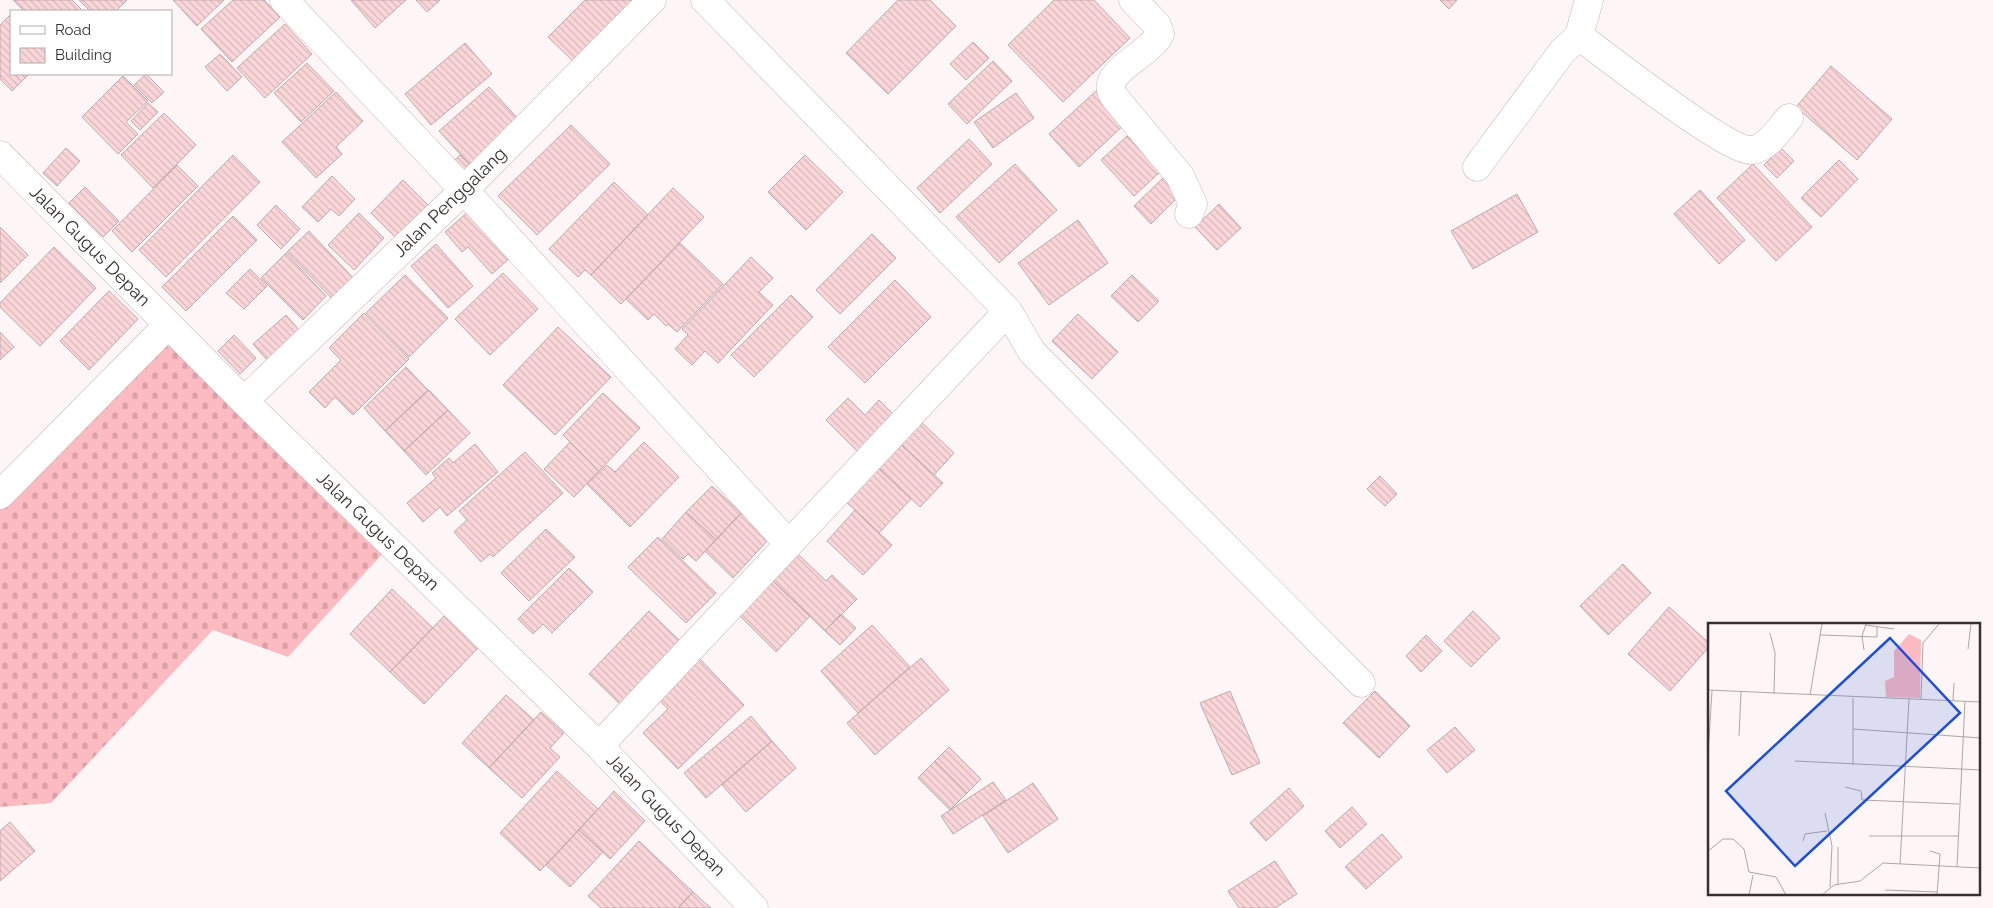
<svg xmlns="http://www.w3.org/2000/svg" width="1993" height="908" viewBox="0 0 1993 908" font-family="Raleway,sans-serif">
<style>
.cemetery{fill:url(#cemetery-stones)}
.building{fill:url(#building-back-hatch);stroke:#bfaaac}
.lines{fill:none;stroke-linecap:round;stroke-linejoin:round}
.minor-casing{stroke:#c8b4b6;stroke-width:29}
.minor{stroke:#fff;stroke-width:28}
.labels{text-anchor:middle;stroke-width:5;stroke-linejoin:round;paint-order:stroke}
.street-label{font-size:18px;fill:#383030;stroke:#fff}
.inset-road{fill:none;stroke:#afa7a7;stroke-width:1}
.view{fill:#1d4ed8;fill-opacity:0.15;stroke:#1d4ed8;stroke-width:2.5}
.inset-edge{fill:none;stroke:#383030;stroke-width:2.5}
</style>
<defs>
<pattern id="cemetery-stones" width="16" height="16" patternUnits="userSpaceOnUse" patternTransform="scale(1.25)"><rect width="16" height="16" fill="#fcbac1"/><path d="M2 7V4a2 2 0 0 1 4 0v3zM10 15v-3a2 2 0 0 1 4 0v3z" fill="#d9a0a6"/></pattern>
<pattern id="building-back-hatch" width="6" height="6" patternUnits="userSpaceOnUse" patternTransform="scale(1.25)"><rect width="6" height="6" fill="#fad6d9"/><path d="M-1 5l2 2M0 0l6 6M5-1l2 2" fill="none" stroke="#d7b8bb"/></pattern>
</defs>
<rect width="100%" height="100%" fill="#fef6f6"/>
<path class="cemetery" d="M163 334 385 551 288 657 213 630 51 803 0 807V505Z"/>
<path class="building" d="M13 0H72L81 9 79 11H24Z
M79 0H127L116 11H90Z
M173 0H224L197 26Z
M233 0H264L280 17 232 62 201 29Z
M351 0H406L375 28Z
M416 0H440L427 12Z
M585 0H643L578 66 548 37Z
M898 0H930L956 26 888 94 846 53Z
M1054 0H1094L1130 38 1063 102 1008 45Z
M1440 0H1457L1449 9Z
M11 14V74H29L12 91 0 79V25Z
M285 24 312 54 265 98 237 68Z
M973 42 989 58 966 80 950 64Z
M465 43 492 74 431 125 405 94Z
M220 54 242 77 227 91 205 67Z
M993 61 1012 81 967 124 948 104Z
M307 63 334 91 301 122 274 93Z
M1831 66 1892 119 1857 160 1796 107Z
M146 74 164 92 152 103 134 85Z
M123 76 148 101 126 122 138 134 118 154 82 117Z
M489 87 521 122 472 167 439 131Z
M1097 90 1127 122 1079 167 1049 134Z
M336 92 363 121 336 147 342 154 316 178 282 142Z
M1016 93 1034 118 993 148 974 122Z
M148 103 158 112 140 130 131 121Z
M164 113 196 145 153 188 121 155Z
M571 125 610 164 537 235 498 196Z
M1127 136 1160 172 1134 196 1101 160Z
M969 139 992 164 940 213 917 188Z
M66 148 80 161 57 186 43 173Z
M1781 148 1794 161 1777 178 1764 165Z
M233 155 260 182 166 277 139 250Z
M460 155 472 167 459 178 449 165Z
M805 155 843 192 806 230 768 192Z
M1839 160 1858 179 1821 217 1801 198Z
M1015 164 1057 210 999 263 956 217Z
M1753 164 1812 227 1776 261 1717 198Z
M177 165 198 186 132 252 112 231Z
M332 176 355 199 339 216 331 209 318 222 302 207Z
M1163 178 1180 195 1151 224 1134 206Z
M403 180 431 208 399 241 371 213Z
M614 182 648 215 591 275 585 270 578 277 549 249Z
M85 187 119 221 103 237 69 203Z
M673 188 704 217 621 304 591 275Z
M1700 190 1745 240 1719 264 1674 214Z
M1517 194 1538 232 1473 269 1451 231Z
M1219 204 1241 228 1217 250 1195 227Z
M276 205 300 229 281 249 257 225Z
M470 210 511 257 492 274 468 247 462 252 445 232Z
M359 213 384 238 354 270 328 245Z
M233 216 257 240 186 311 162 287Z
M1078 220 1108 263 1049 305 1018 263Z
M0 227 28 255 0 283Z
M309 231 357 282 336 303 287 252Z
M872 234 896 258 840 314 816 290Z
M680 243 723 284 677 332 668 324 666 326 654 314 648 320 626 299Z
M436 244 473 286 448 308 411 266Z
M54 247 96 288 40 346 0 307V303Z
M286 253 326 296 303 320 261 278Z
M751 257 773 278 759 292 773 305 718 363 705 351 692 365 675 349 688 335 682 329Z
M250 269 267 286 244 309 226 293Z
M503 273 538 309 490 355 455 319Z
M405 275 448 318 409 357 366 313Z
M1132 275 1159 301 1138 322 1111 296Z
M895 280 931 317 865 383 828 347Z
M109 291 138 319 89 370 60 341Z
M791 295 813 317 754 377 731 355Z
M364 313 409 359 353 415 335 397 325 408 309 392 341 360 329 348Z
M1078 314 1118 352 1092 379 1052 341Z
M286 315 300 331 267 360 253 344Z
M558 327 611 377 555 435 503 385Z
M0 332 14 347 0 360Z
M234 335 256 358 240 374 218 351Z
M406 367 428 390 385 431 364 408Z
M429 390 448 410 404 451 385 431Z
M603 393 640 428 599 471 563 435Z
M848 398 865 415 879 400 895 416 859 453 826 420Z
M448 410 470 433 426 475 404 451Z
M916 417 954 453 934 475 895 439Z
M895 439 943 483 920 507 873 463Z
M570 442 599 471 574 497 544 469Z
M644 442 679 477 630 527 587 484 607 465 615 472Z
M475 444 498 472 447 516 440 507 423 522 407 503 436 478 432 473 449 458 453 463Z
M525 452 563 493 493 557 490 554 481 562 454 532 467 520 459 511Z
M873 463 911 499 879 533 841 497Z
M1380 476 1397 494 1385 506 1367 489Z
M712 486 741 513 716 540 686 512Z
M855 510 892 545 863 575 827 541Z
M686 512 716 540 696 561 688 554 683 559 662 539Z
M741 513 769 539 733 578 705 551Z
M546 529 575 557 529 601 501 573Z
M658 537 716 593 686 623 628 567Z
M798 554 826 581 832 575 857 599 825 631 773 581Z
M1623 564 1651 593 1608 635 1580 606Z
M569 568 593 592 552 633 543 624 533 634 518 619Z
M765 579 770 584 773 581 810 616 776 652 740 616 757 598 751 593Z
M392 589 433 628 390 672 350 634Z
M1669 607 1709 643V647L1670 691 1628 654Z
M649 611 683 644 623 707 589 674Z
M1473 611 1500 638 1471 667 1444 641Z
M446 614 480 646 424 704 390 672Z
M841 614 856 628 840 645 825 631Z
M872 625 910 667 858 713 821 671Z
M1426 635 1442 651 1421 672 1406 656Z
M699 658 744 705 678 769 643 733 668 709 657 698Z
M921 658 949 690 875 755 847 723Z
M1230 691 1260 763 1232 775 1200 703Z
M1375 691 1410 726 1379 758 1343 723Z
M506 695 534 720 489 768 462 743Z
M541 712 564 733 550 748 560 757 522 798 489 768Z
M751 716 772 741 706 798 684 773Z
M1455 727 1475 750 1447 773 1427 750Z
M772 741 796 768 746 812 722 785Z
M949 747 981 779 967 793 935 761Z
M935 761 967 793 950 810 918 778Z
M557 771 598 809 540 871 500 833Z
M993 782 1006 800 953 834 941 816Z
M1033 783 1058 819 1008 853 983 816Z
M1289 788 1304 806 1266 841 1250 823Z
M614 791 645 821 610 859 579 830Z
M1352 807 1367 824 1340 848 1325 831Z
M10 822 35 851 0 881V831Z
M579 830 603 852 570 887 546 865Z
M1382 834 1402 857 1366 889 1345 867Z
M639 841 693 892 678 908H601L588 896Z
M1275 861 1297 894 1275 908H1239L1228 891Z
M693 892 711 908H678Z"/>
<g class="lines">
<g class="minor-casing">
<path id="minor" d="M284 0 464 190 789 544
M705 0 1008 311 1032 352 1361 683
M1133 0 1157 25 1160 34C1152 51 1115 67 1111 84 1109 90 1113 95 1116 99L1180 176 1193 204 1189 214
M1579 36C1605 55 1728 152 1752 150 1767 149 1780 128 1789 118
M0 155 244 401 599 746 754 908
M1477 167 1562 52 1579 36 1589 0
M244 401 464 190 652 0
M0 495 168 325
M599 746 1008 311"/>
</g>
<use href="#minor" class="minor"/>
</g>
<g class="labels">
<g class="street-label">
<text transform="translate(450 202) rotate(-44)" y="6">Jalan Penggalang</text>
<text transform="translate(90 246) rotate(45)" y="6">Jalan Gugus Depan</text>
<text transform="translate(378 531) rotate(44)" y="6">Jalan Gugus Depan</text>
<text transform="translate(666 815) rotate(46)" y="6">Jalan Gugus Depan</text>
</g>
</g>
<g transform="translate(1708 623)">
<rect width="272" height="272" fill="#fef6f6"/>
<path d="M201 11 213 17 212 75 178 74 177 58 186 54V28Z" fill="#fcbac1"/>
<path class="inset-road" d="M157 2 186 6M62 10 67 30 66 71M112 12 169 14V4M260 26 263 1M156 27 154 13 158 1M0 67 273 79M102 72 114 1M213 76 215 20 231 1M245 77 246 60M145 106 273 115M31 113 33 69M0 131 4 68M87 138 273 147M145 142V75M137 164 153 168 154 177 251 181M117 190 124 223 122 264M161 213H250M95 218 97 211 119 208M130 224V261M0 228 15 216H25L36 226 41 249 68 254 78 272M222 228 232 231 229 272M192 241 201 76M249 244 257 78M177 267 229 269M41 272 45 252M114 272 126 262 152 258 175 240 273 245"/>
<path class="view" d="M182 15 252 90 87 243 18 168Z"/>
<rect width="272" height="272" class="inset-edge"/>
</g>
<rect x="10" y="10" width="162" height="65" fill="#ffffff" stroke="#afacac"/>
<rect x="20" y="26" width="25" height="8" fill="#ffffff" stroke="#afacac"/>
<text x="55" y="35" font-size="15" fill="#383030">Road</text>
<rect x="20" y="48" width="25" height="15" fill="url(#building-back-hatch)" stroke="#afacac"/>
<text x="55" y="60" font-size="15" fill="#383030">Building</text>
</svg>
